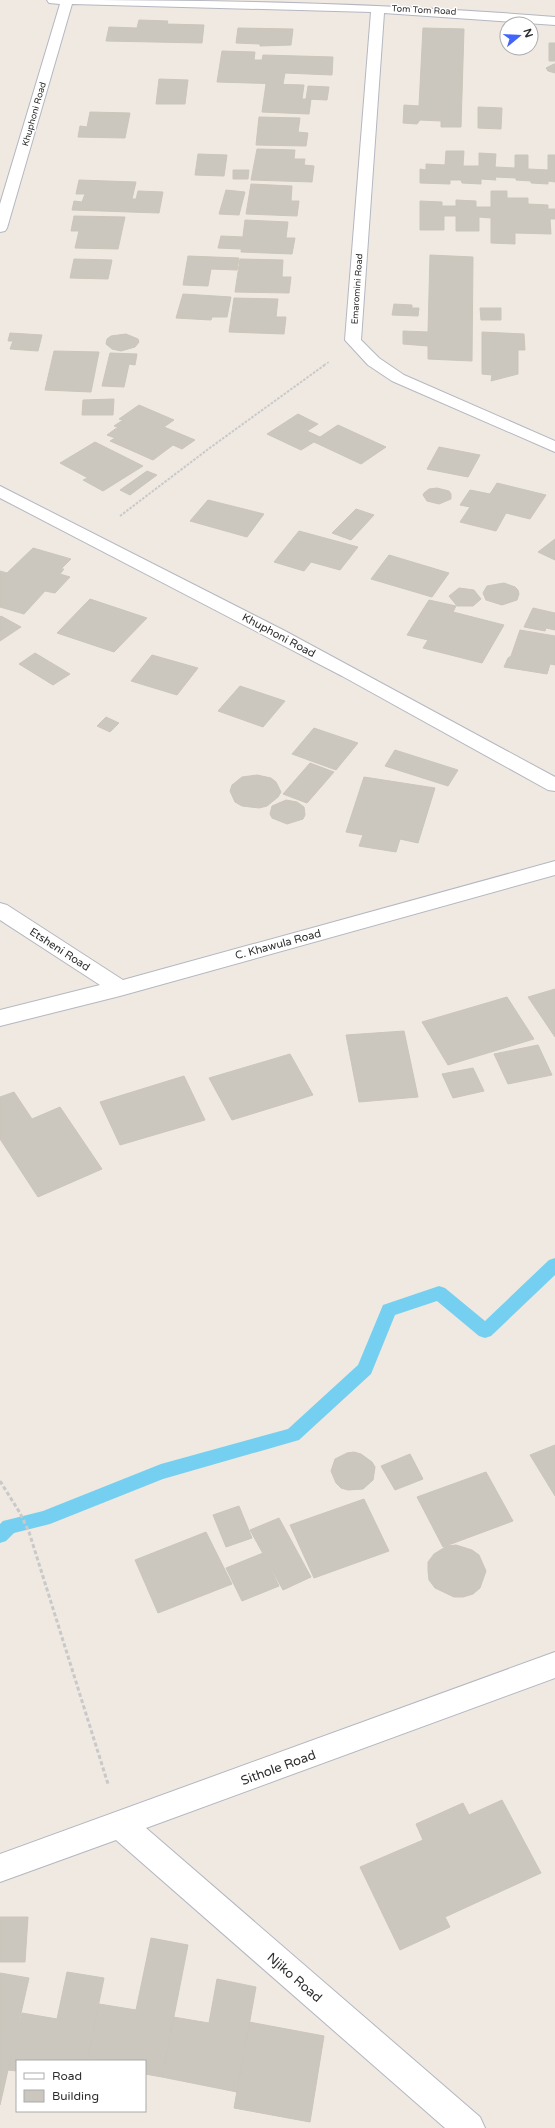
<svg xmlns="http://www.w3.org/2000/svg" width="555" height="2128" viewBox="0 0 555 2128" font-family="'Varela Round',sans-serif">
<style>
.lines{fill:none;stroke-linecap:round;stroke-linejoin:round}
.stream{fill:#75cff0;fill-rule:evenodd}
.building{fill:#cbc7bf;stroke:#cbc5ba}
.minor-casing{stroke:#b4b7c1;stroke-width:2}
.path-far2{stroke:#c9c9c9;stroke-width:1.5;stroke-dasharray:2 1.5;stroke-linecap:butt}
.path-far1{stroke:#c9c9c9;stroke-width:2;stroke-dasharray:2.5 1.5;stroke-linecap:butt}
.path{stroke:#c9c9c9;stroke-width:3;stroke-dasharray:4 2.5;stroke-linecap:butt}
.minor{fill:#fff;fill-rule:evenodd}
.labels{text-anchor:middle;stroke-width:3;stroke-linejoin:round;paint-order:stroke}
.far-street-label{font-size:9px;fill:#2e2e2e;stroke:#fff}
.street-label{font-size:11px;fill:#2e2e2e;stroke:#fff}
.near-street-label{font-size:13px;fill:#2e2e2e;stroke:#fff}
</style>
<rect width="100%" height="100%" fill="#efe9e1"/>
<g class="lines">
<path class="stream" d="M555 1258V1275L491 1336 485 1338 479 1336 437 1301 395 1315 371 1374 299 1440 163 1479 50 1524 14 1533 6 1541 0 1543V1524L3 1521 43 1511 161 1464 288 1429 358 1365 383 1305 439 1286 445 1288 485 1321 549 1260Z"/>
</g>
<path class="building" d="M139 20 168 21 167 24 204 25 202 43 106 41 109 27 137 28Z
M238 28 293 29 291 45 260 46V44L236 43Z
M423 28 464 29 461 127H441V121L420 120 417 124 403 123 404 105 419 106Z
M549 43H555V61H549Z
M222 51 255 52 254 60H262L263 55 333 57 332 75 285 73 283 84 217 82Z
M554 64H555V73L548 71 546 68Z
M159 79 188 80 185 104H156Z
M266 84 304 85 302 99H311L309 114 262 112Z
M308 86 329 87 327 100 306 99Z
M478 107 502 108 501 129 478 128Z
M90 112 130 113 125 138 78 137 80 126 87 127Z
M259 117 300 118 298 132 308 133 306 146 256 145Z
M257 149 295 150 294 159H305L304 165 314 166 312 182 251 180Z
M446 151H464L463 166H479V153L496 154 495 167 515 168V155H528V169L548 170V155H555V182L548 181V184L531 183V181L516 180V178L495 177 496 180 481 179V184L462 183 461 180H450V184L420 183V169L426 170V164L445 165Z
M198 154 227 155 224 176 195 175Z
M233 170H249L248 179H233Z
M79 180 136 182 132 199H136L138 191 163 192 159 213 72 210 74 201 82 202 85 194H76Z
M251 184 292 186 291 201H299L297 216 246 214Z
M226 190 245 192 239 215 219 214Z
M491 191H507V198H528V204L548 205V209H555V219H550L551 234 515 233V244L491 243V218L479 217V231H456V216H444V230H420V201L442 202V206H456V200L476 201V207H491Z
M74 216 125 217 118 249 75 248 79 231H71Z
M245 220 288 222 286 238H295L292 254 241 252Z
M221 236 243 237 241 249 218 248Z
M430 255 473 257 472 361 428 359V346L403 344V331L428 332Z
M188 256 239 258 237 270 211 269 208 286 183 285Z
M74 259 112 260 108 279 70 278Z
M240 259 283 260 282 277H291L289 293 235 292Z
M183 294 231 297 227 317H212L211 320 176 318Z
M234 298 278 299 276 317H286L284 334 229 332Z
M394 304 412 305V308H419L418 316 392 315Z
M480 308H501V320H481Z
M482 332 524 334 525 350H518V374L491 381 492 375 482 374Z
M10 333 42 335 38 351 10 349 13 341H8Z
M126 334 138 339 139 342 135 347 121 351 112 349 106 344 107 339 111 336Z
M54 351 99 352 91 392 45 390Z
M110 353 137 354 135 365 129 364 124 387 102 386Z
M114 399 113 415H82L83 400Z
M139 405 174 420 164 427 195 440 182 449 173 445 153 460 110 441 115 438 107 435 118 427 114 426 123 420 119 419Z
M298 414 318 424 307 431 320 437 338 425 386 447 361 464 314 442 301 450 267 434Z
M95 442 143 466 103 491 83 480 88 478 60 463Z
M439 447 480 455 468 477 427 469Z
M147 471 157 475 130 495 120 490Z
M497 483 546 495 530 519 506 513 496 531 460 522 470 507 460 505 470 490 490 494Z
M437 488 449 491 451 494V499L439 504 427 501 423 495 424 493 429 489Z
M208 500 264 514 247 537 190 521Z
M356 509 374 515 351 540 332 533Z
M299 531 358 547 340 570 311 562 304 571 274 562Z
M555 539V560L538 552Z
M33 548 71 559 61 569H64L60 574 70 577 55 593 45 591 24 614 0 607V571L7 573Z
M389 555 449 573 432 597 371 579Z
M504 583 515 587 518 590 519 594 517 600 502 605 486 600 483 593 487 586Z
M459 588 474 590 481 599 473 606H457L449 596Z
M90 599 147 618 114 652 57 633Z
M429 600 456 606 453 612 504 625 482 663 423 648 428 640 407 635Z
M533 608 555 613V630L546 628 545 631 524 627Z
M1 616 21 627 0 641V617Z
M520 630 555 636V665L550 664 547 674 504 667 508 658 511 656Z
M35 653 70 674 53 685 19 664Z
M152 655 198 668 177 695 131 681Z
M240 686 285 701 263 727 218 711Z
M106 717 119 723 110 732 97 726Z
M314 728 358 743 336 770 292 754Z
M395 750 458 770 448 786 385 766Z
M310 763 334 772 307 803 283 794Z
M257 775 271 778 276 782 281 792 278 797 267 806 259 808 242 806 235 802 230 791 232 785 242 777Z
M364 777 435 788 418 843 400 839 396 852 359 846 363 835 346 832Z
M286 800 297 802 304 807 305 815 303 819 287 824 272 818 270 814 272 806Z
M555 989V1037L528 997Z
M507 997 534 1039 448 1065 422 1022Z
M404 1031 418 1097 359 1102 346 1035Z
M538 1045 552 1075 508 1084 494 1054Z
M290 1054 313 1095 232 1120 209 1078Z
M473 1068 484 1091 453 1098 442 1074Z
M184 1076 205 1120 120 1145 100 1102Z
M14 1092 32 1119 60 1107 102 1169 38 1197 0 1139V1097Z
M555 1445V1496L530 1455Z
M354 1452 361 1454 372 1462 375 1467 374 1474 373 1480 363 1489 348 1490 341 1488 336 1483 331 1471 335 1459 347 1453Z
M410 1454 423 1479 395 1490 381 1466Z
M486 1472 513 1521 443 1547 417 1497Z
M364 1499 389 1551 314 1578 290 1525Z
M239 1506 252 1538 226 1547 213 1515Z
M279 1518 311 1577 283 1590 250 1530Z
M206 1532 232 1584 158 1613 135 1560Z
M456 1545 472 1550 479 1555 486 1571 480 1588 473 1594 463 1597H454L435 1588 429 1580 428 1571V1562L434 1554 447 1546Z
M263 1553 279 1586 242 1601 226 1568Z
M502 1800 541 1873 445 1917 450 1927 400 1950 360 1867 423 1840 416 1824 463 1803 469 1815Z
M0 1917H28L25 1962H0Z
M151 1938 188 1945 162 2077 145 2074V2061H87L99 2004 136 2010Z
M67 1972 104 1978 87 2061H17V2071L8 2070 22 2013 57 2019Z
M0 1973 29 1978 0 2105Z
M217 1979 256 1987 237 2092 162 2077 173 2017 209 2023Z
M249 2022 324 2036 310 2122 234 2108Z"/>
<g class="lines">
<g class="minor-casing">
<path id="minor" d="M47 0C217 0 386 3 555 17V25L384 13 361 340 379 358 404 375 555 441V452L392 381 368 365 345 340 371 12 72 4 7 228 5 231 0 232V204L60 4 49 3Z
M0 486 285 631 555 777V791L548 790 342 676 0 498Z
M555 861V875L120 996 0 1026V1010L100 985 0 920V903L7 905 123 980Z
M555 1652V1678L146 1828 480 2117 485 2128H445L116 1840 0 1882V1854Z"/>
</g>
<path class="path-far2" d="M324 365 329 362"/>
<path class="path-far1" d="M120 516 211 447 326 364"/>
<path class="path" d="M0 1481 20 1513 29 1532 108 1784"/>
<use href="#minor" class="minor"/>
</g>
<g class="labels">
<g class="far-street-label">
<text transform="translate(424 10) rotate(3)" y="3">Tom Tom Road</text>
<text transform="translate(34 114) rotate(-74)" y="3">Khuphoni Road</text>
<text transform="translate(357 289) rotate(-86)" y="3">Emaromini Road</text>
</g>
<g class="street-label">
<text transform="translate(279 635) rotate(28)" y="4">Khuphoni Road</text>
<text transform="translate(278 944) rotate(-15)" y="4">C. Khawula Road</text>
<text transform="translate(60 949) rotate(33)" y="4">Etsheni Road</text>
</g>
<g class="near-street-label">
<text transform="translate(278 1767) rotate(-20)" y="5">Sithole Road</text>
<text transform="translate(295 1977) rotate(41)" y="5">Njiko Road</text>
</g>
</g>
<rect x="16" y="2060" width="130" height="52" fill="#ffffff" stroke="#ababab"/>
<rect x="24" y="2073" width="20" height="6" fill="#ffffff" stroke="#ababab"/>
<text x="52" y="2080" font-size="12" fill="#2e2e2e">Road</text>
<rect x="24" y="2090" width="20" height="12" fill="#cbc7bf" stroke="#ababab"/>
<text x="52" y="2100" font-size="12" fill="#2e2e2e">Building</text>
<g transform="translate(519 36) rotate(72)"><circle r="19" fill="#ffffff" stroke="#ababab"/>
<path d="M0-3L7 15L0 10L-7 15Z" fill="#4264fb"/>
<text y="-6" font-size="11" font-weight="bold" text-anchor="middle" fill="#2e2e2e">N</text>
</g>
</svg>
